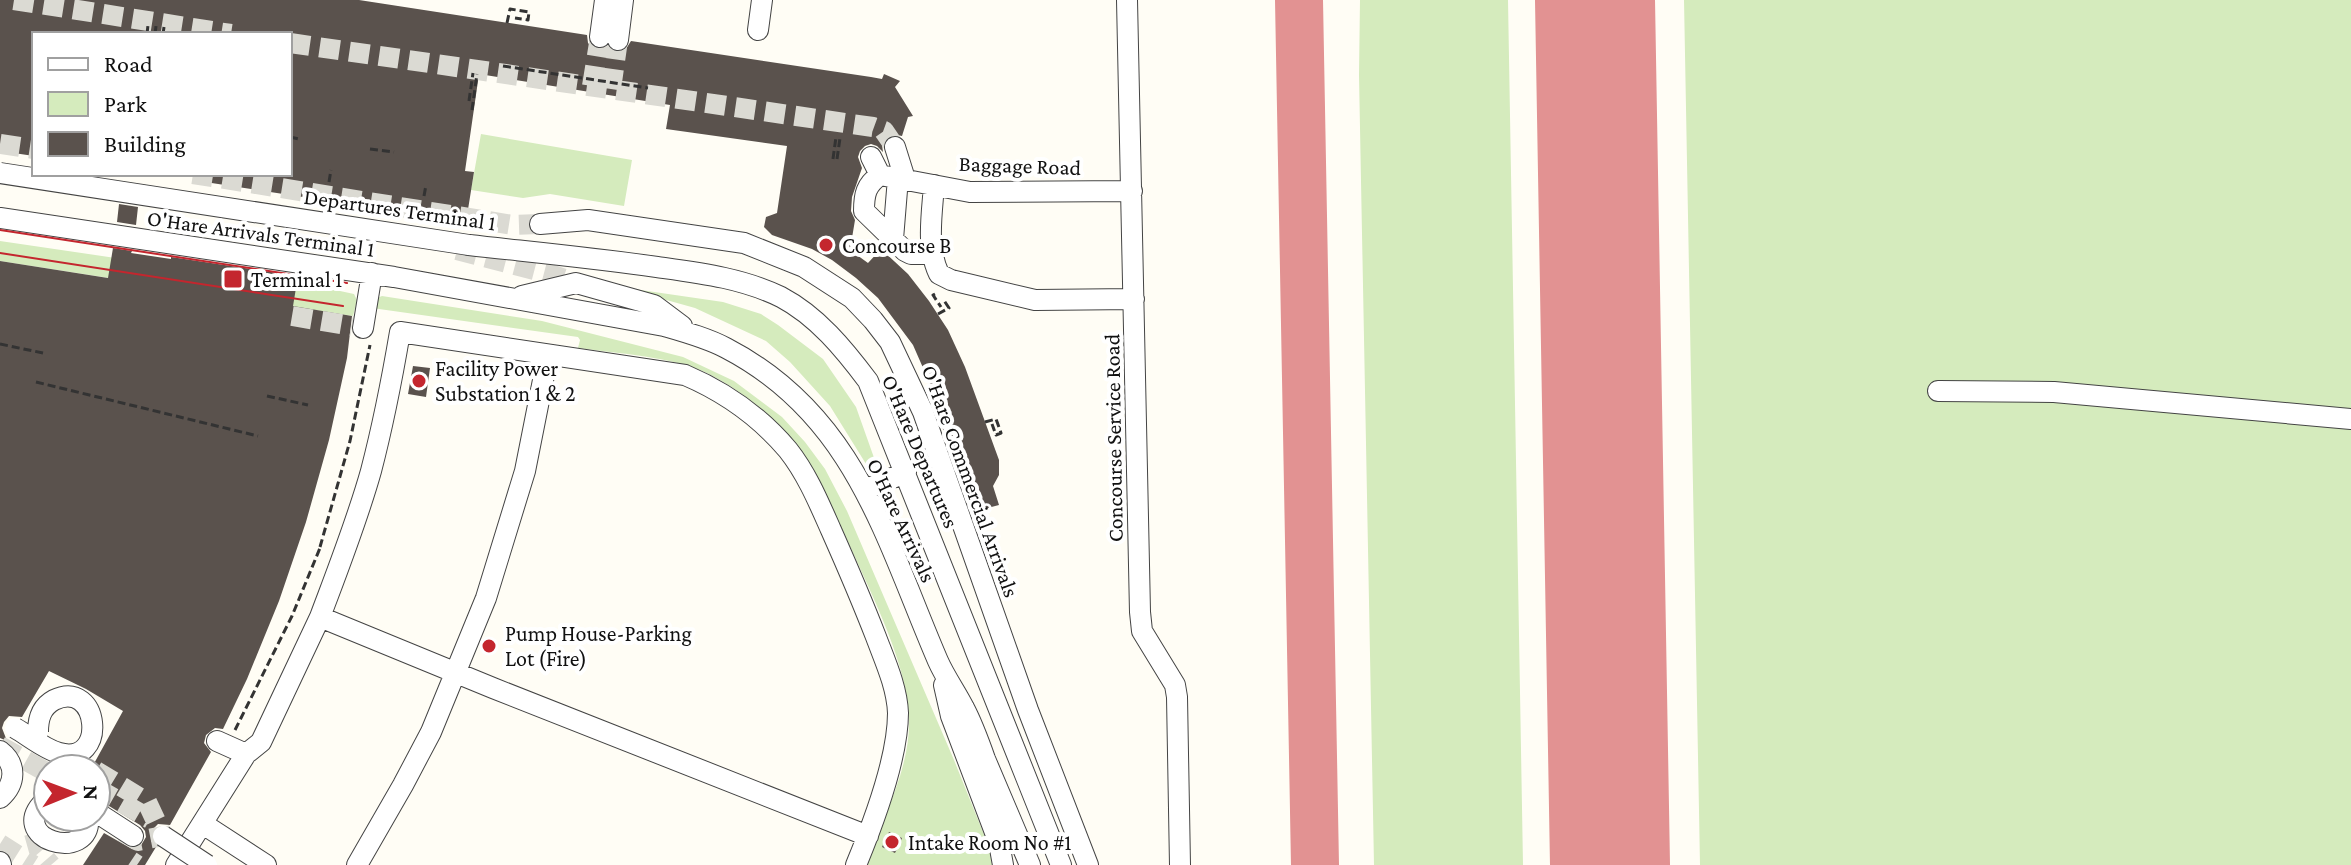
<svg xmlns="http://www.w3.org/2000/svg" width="2351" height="865" viewBox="0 0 2351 865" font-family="'Crimson Pro',serif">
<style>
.green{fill:#d5ebbd}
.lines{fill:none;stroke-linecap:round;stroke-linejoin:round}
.taxiway{stroke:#e29292;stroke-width:48}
.runway{stroke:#e29292;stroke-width:120}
.building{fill:#5a524d}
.minor-tunnel{stroke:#dbdad3;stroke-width:20;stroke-dasharray:20 10;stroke-linecap:butt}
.minor-casing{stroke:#444;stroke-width:22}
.path{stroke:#333;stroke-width:3;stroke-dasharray:8 4;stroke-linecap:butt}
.minor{stroke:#fff;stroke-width:20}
.tram{stroke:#c4262e;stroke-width:2}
.minor-bridge-casing{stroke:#444;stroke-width:22;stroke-linecap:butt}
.minor-bridge{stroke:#fff;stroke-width:20}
.poi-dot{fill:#c4262e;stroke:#fff;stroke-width:3}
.labels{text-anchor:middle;stroke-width:8;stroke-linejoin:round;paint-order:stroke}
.street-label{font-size:22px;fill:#111;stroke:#fff}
.poi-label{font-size:22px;fill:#111;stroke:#fff;text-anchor:start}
</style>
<rect width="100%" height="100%" fill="#fffdf5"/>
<path class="green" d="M1360 0H1508L1523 865H1374L1359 75Z
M1684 0H2351V865H1700Z
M481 134 632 160 624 206 550 194 523 198 471 190Z
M0 241 340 291 354 294 357 300 353 316 0 261Z
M620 287 723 302 761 314 778 325 823 359 856 407 878 469 871 472 830 406 790 362 766 341 695 308Z
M382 296 542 321 683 357 734 381 782 417 805 442 825 469 847 511 954 760 989 847 992 865H863C882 822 910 769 909 721 909 673 879 610 859 566 838 520 818 473 786 433 766 410 736 388 709 374 672 356 619 354 578 348L580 340 578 337 372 308 377 298Z"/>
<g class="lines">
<path class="taxiway" d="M1299 0 1315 865"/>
<path class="runway" d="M1595 0 1610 865"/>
</g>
<path class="building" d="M0 0H359L587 35 588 43 593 48 599 50 608 47 616 53 624 52 631 41 871 77 882 79 884 74 900 81 895 87 913 116 908 117 902 136 892 134 885 139 882 145 883 152 877 146 871 144 865 146 860 151 858 157 862 168 852 197 851 211 855 220 850 250 868 263 881 249 908 274 929 301 948 330 965 367 999 460V475L993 486 999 505 980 510 978 490 966 484 960 477 934 404 938 402 913 345 878 298 856 278 832 260 812 249 772 235 764 227 766 217 777 213 787 146 666 129 670 105 479 74 465 171 474 172 466 222 205 182V174H290V34H34V156L0 151Z
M119 204 138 207 136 225 117 222Z
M113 248 132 251 131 253 171 259V257L298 276 293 306 352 316 347 358 329 440 306 522 279 601 247 679 223 729 215 728 206 735 204 743 211 752 189 791 170 825 158 824 152 830 151 841 156 847 145 865H83L104 833 132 849 140 847 146 837 145 831 140 825 96 798V769H91L123 711 86 689 49 671 22 717 9 716 4 722 2 728 7 741 0 738V261L108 278Z
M413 366 430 368 426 397 408 394Z
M889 832 902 838 895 853 882 847Z"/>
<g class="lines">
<path class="minor-tunnel" d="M14 0 231 34
M290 43 873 127 884 131 895 147
M592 86 600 37
M611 89 618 40
M0 144 34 149
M193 174 513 225 540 224
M457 250 553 275 576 283
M292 316 352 326
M0 746 48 773
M96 771 147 802 163 836 138 841 120 830
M96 788 150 819
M34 833 39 851 51 865
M0 844 33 865
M131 861 137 865"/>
<g class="minor-casing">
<path id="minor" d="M1127 0 1140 612 1142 631 1175 685 1177 697 1180 865
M758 30 762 0
M600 37 605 0
M618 40 623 0
M895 147 905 179
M871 157 880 175 970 192 1132 191
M880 175C866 185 864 194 864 211L905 251 911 254H932
M934 185C932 214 926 247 939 274L951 280 1035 300 1134 299
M0 218 394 277 664 326C685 332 707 338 726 348 855 415 885 538 938 661 945 677 956 692 964 708 973 725 979 742 985 759 1000 794 1015 830 1030 865
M540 224 588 220 744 243 804 267 852 298 873 320 890 342 923 412 1028 710 1088 865
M893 239 898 178
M469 245C531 252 594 258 657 267 700 273 742 278 781 297 817 316 844 349 868 381L1061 865
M522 296 576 283 654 305 682 326
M363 328 372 273
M1938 391 2054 392 2351 419
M865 490 906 472
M944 685 951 716 999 843 1003 865
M217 741 246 754
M0 751C17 764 16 784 0 798
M48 798C0 839 94 865 88 817
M96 812 133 836
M203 824 266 865
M0 862 1 865
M176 865 246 754 261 742 320 617
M357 865 403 785 431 732 486 598 525 471 548 355
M856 865C873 824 898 757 898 713 897 687 885 661 876 637 862 601 847 566 831 530 819 503 807 474 788 450 760 417 725 392 685 375L400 332C392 379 383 425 371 471 357 521 338 569 320 617L493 688 868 836"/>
</g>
<path class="path" d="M507 23 510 9 529 12 528 20 515 18
M147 34 148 25
M155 34 156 26
M163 34 164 27
M503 66 648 88
M469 101 473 73
M472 110 477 74
M290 137 299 139
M370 149 394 152
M833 159 836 137
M837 159 840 138
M329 182 331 170
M424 196 426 185
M935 294 933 295 941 307
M938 314 949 308 943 299
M0 344 43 353
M36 382 258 436
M267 396 308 405
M985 422 996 419 1001 433 996 435 992 424
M320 547 350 441 370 345
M235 730 292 616 320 548"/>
<use href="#minor" class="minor"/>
<path class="tram" d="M0 230 347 283
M0 253 343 306"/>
<g class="minor-bridge-casing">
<path id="minor-bridge" d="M0 173 469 245
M15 728C29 736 44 749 59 753 108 767 100 678 54 700 41 707 38 719 38 732
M163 836 207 865"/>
</g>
<use href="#minor-bridge" class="minor-bridge"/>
</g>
<g class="poi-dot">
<circle cx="826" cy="245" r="8"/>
<rect x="223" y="269" width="20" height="20" rx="4"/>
<circle cx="419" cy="381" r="8"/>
<circle cx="489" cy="646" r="8"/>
<circle cx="892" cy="842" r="8"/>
</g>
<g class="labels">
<g class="street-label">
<text transform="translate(1020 165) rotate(2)" y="8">Baggage Road</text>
<text transform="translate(400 209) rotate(8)" y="8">Departures Terminal 1</text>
<text transform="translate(261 233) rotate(8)" y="8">O'Hare Arrivals Terminal 1</text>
<text transform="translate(1113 438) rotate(-91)" y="8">Concourse Service Road</text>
<text transform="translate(921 451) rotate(67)" y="8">O'Hare Departures</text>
<text transform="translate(971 481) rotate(70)" y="8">O'Hare Commercial Arrivals</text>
<text transform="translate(902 520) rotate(65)" y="8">O'Hare Arrivals</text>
</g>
<g class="poi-label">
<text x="842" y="253">Concourse B</text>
<text x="251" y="287">Terminal 1</text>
<text x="435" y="376">Facility Power<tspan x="435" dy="25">Substation 1 &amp; 2</tspan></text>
<text x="505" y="641">Pump House-Parking<tspan x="505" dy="25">Lot (Fire)</tspan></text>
<text x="908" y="850">Intake Room No #1</text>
</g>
</g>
<rect x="32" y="32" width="260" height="144" fill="#ffffff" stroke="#a0a0a0" stroke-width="2"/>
<rect x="48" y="58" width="40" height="12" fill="#ffffff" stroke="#a0a0a0" stroke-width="2"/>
<text x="104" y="72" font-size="24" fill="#111111">Road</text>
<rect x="48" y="92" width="40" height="24" fill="#d5ebbd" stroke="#a0a0a0" stroke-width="2"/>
<text x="104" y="112" font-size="24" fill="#111111">Park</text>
<rect x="48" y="132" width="40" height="24" fill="#5a524d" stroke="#a0a0a0" stroke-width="2"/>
<text x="104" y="152" font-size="24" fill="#111111">Building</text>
<g transform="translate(72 793) rotate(89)"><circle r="38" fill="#ffffff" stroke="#a0a0a0" stroke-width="2"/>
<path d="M0-6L14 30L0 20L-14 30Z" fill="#c4262e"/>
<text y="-12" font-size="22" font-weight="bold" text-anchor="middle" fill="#111111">N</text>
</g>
</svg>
